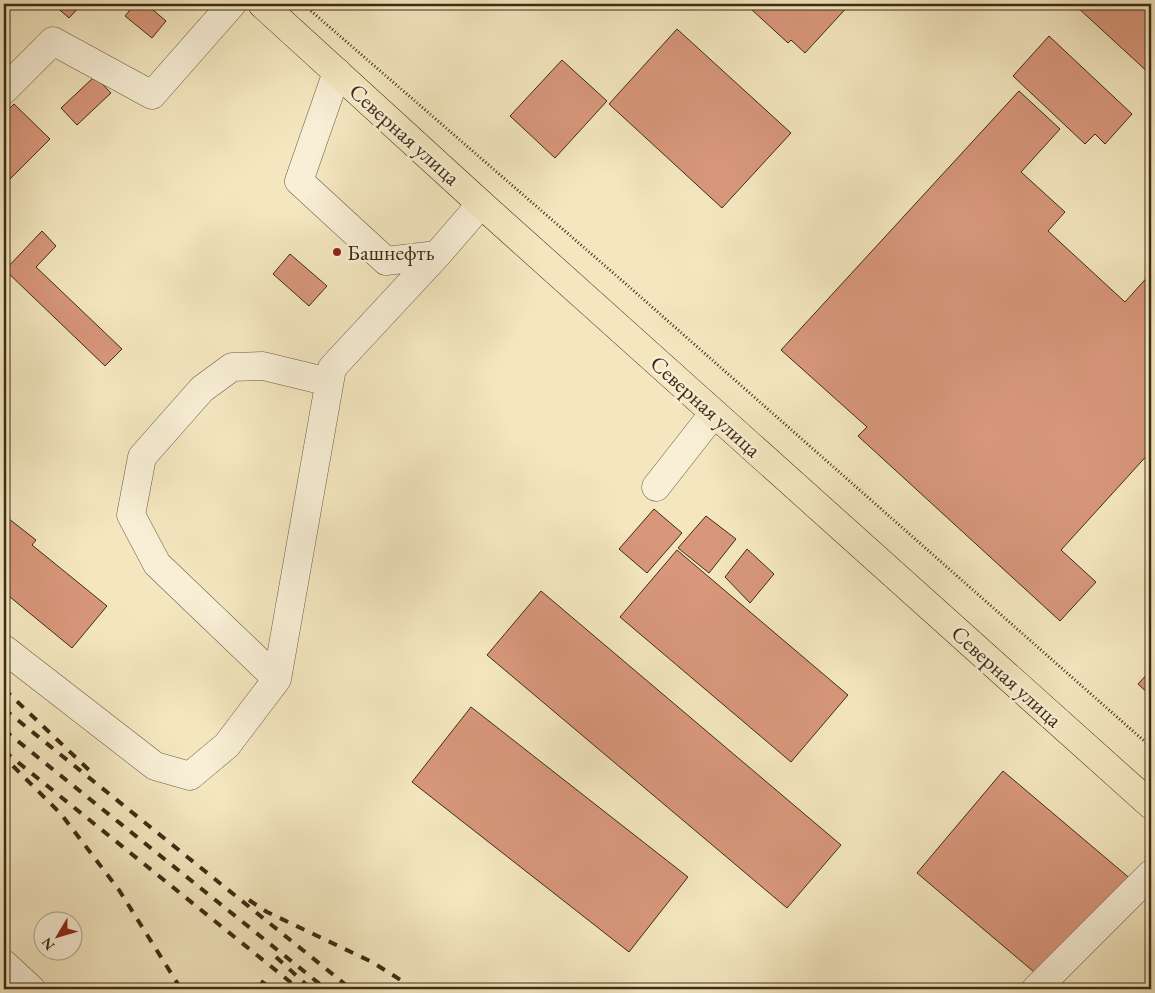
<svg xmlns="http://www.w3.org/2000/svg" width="1155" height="993" viewBox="0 0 1155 993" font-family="'EB Garamond',serif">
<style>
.building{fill:#d8977b;stroke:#3d2c15}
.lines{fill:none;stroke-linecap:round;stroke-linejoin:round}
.minor-casing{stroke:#6b5b40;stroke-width:29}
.major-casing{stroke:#3d2c15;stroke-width:29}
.path{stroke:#3d2c15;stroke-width:3;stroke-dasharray:1 2.5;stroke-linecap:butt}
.minor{stroke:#f8efd6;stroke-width:28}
.major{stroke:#f4e7c0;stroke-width:28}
.rail{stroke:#3d2c15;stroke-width:4;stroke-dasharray:9 9;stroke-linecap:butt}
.poi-dot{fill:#8f2418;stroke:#f8efd6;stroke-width:2}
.labels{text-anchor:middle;stroke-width:5;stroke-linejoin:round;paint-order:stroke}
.street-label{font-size:22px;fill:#3d2c15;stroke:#f8efd6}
.poi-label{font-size:22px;fill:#3d2c15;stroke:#f8efd6;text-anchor:start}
</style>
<rect width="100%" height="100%" fill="#f4e7c0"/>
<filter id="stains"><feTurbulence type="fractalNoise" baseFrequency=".004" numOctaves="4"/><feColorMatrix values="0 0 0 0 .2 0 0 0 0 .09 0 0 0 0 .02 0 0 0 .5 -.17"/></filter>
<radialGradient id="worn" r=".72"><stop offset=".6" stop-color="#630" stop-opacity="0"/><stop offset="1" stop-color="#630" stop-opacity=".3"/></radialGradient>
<path class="building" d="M53 4H82L69 18Z
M135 4H146L166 21 152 38 125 16Z
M850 4 805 53 791 40 788 43 751 9 753 4Z
M1077 4H1151V75L1076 6Z
M677 29 791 133 722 208 609 104Z
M1049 36 1132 114 1105 144 1095 134 1085 144 1013 76Z
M562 60 607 101 555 158 510 116Z
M95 76 111 93 77 125 61 108Z
M1019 91 1060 129 1021 172 1065 212 1048 231 1125 302 1151 273V451L1061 550 1096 582 1060 621 858 436 867 427 781 350Z
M14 104 50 139 4 185V114Z
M42 231 56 246 36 267 122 349 105 366 5 270Z
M290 254 327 286 309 306 273 274Z
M654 509 682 533 647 573 619 549Z
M4 515 36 540 32 545 107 606 72 648 4 592Z
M706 516 736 539 709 573 678 548Z
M747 549 774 574 750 603 725 577Z
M677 550 848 695 791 762 620 617Z
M541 591 841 845 787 908 487 655Z
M1151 670V696L1138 684Z
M471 707 688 877 629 952 412 782Z
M1003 771 1133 881 1047 983 917 873Z"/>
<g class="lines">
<g class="minor-casing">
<path id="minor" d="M337 72 299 181 386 261 437 255
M4 90 53 41 152 95 232 4
M656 487 714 413
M4 649 155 766 190 776 227 745 277 679 332 368 437 255 481 204
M277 679 157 564 131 515 142 457 202 389 232 367 263 366 329 382
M4 964 31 989
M1036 989 1151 874"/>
</g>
<g class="major-casing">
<path id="major" d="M262 4 481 204 1151 805"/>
</g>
<path class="path" d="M303 4 626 284 1151 747"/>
<use href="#minor" class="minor"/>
<use href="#major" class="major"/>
<path class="rail" d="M4 689 90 771
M4 709 351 989
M4 730 326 989
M4 751 299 989
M13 766 61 814 119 890 181 989
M249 900 267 912 372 962 415 989
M276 957 311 989
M261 981 272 989"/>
</g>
<circle class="poi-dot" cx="337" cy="252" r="5"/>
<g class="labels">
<g class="street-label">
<text transform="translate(405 134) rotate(42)" y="8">Северная улица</text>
<text transform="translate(706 406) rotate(42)" y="8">Северная улица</text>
<text transform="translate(1007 676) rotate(42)" y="8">Северная улица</text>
</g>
<g class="poi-label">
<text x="347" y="260">Башнефть</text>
</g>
</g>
<rect width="1155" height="993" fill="none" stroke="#f4e7c0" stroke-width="20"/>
<rect x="5" y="5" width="1145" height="983" fill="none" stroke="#3d2c15" stroke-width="2.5"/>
<rect x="10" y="10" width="1135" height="973" fill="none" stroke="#3d2c15"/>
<g transform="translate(58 936) rotate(232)"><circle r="24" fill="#f8efd6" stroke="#ada189"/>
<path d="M0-4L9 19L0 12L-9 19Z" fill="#8f2418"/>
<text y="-8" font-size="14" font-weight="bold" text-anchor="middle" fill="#3d2c15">N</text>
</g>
<rect width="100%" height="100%" filter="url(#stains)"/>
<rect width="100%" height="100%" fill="url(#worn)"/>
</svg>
